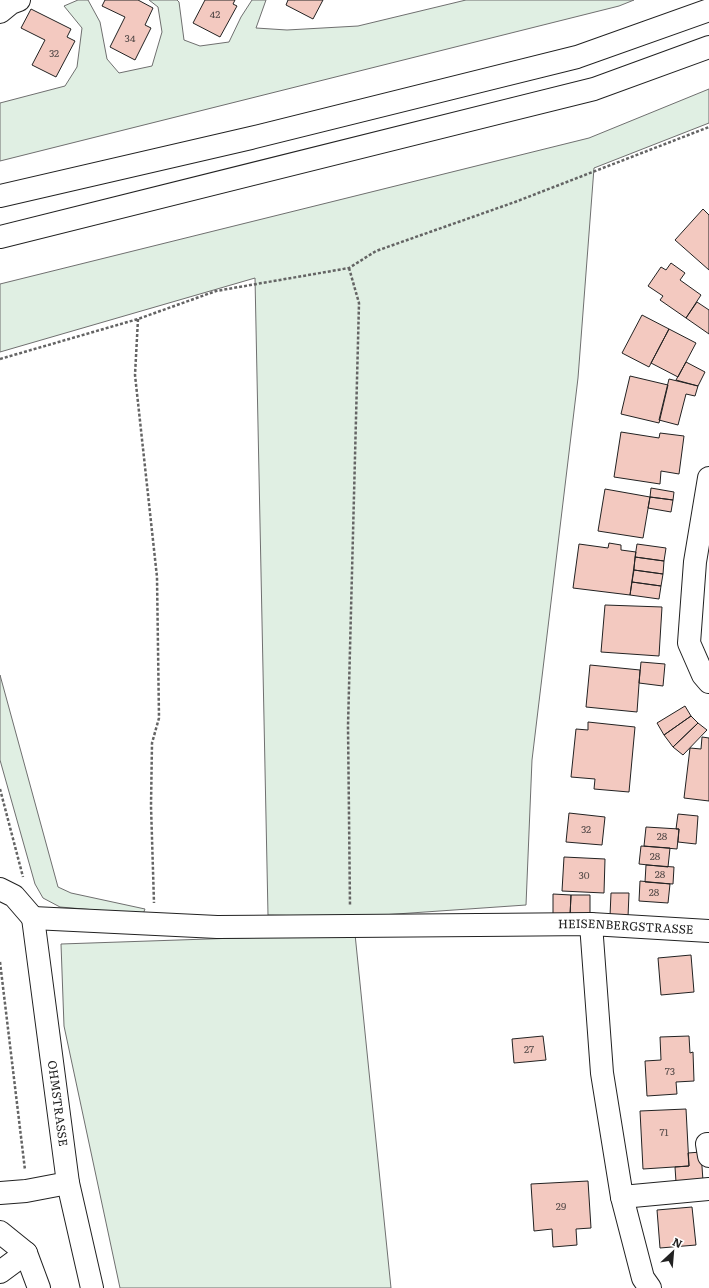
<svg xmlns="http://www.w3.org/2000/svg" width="709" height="1288" viewBox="0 0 709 1288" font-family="Literata,serif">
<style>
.green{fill:#e0efe3;stroke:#6f6f6f}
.building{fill:#f3c9c0;stroke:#222}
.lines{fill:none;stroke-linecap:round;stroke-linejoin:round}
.minor-casing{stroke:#222;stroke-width:24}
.highway-casing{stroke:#222;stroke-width:24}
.path{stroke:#646464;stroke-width:2.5;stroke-dasharray:3 2;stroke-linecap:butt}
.minor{stroke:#fff;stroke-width:22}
.highway{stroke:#fff;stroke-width:22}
.labels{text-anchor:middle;stroke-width:3;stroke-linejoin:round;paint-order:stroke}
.number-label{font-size:10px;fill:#564c4a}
.street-label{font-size:12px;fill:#222;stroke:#fff}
</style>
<rect width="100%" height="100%" fill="#fff"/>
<path class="green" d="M78 0H88L100 22 107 59 119 73 152 66 162 32 158 7 149 0H177L179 2 184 40 200 46 229 42 241 17 252 0H266L256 28 287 30 358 26 466 0H634L619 6 0 161V103L65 86 77 67 82 28 64 6Z
M709 89V123L594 168 578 378 532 760 526 905 353 917 268 915 255 278 0 352V284L589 138Z
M0 675 58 887 71 893 145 909 143 914 60 907 43 898 35 884 0 760Z
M355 934 391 1288H120L64 1026 61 944Z"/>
<path class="building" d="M105 0H138L153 8 145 25 151 28 135 60 110 47 125 17 102 6Z
M205 0H235L233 4 237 6 220 37 193 23Z
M288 0H323L313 19 286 5Z
M31 9 71 29 67 37 75 41 56 77 32 65 45 40 21 28Z
M703 209 709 215V270L675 240Z
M671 263 685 273 680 280 701 295 686 318 660 300 663 296 648 286 661 267 666 270Z
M697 302 709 310V334L686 318Z
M642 315 669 329 649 367 622 353Z
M669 329 696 343 678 377 651 363Z
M686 362 705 372 698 386 676 380Z
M630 376 668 385 659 423 621 414Z
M669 379 698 386 695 396 686 394 678 425 659 420Z
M621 432 659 438 660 433 684 436 679 474 661 471 660 484 614 477Z
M651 488 674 492 673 500 650 497Z
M605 489 650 497 643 538 598 531Z
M650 497 673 500 671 512 648 508Z
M609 543 621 545V550L636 552 630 595 573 588 579 544 608 548Z
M637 544 666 548 664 561 635 557Z
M635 557 664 561 663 574 634 570Z
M634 570 663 574 661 586 632 582Z
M632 582 661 586 659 599 630 595Z
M605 605 662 607 659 656 601 652Z
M641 662 665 664 663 686 639 683Z
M590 665 640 670 637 712 586 707Z
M685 706 691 716 664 735 657 723Z
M691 716 698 723 673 747 664 735Z
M588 722 635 727 629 792 594 789 595 779 571 777 576 729 588 730Z
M698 723 707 730 683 755 673 747Z
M702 737 709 738V801L684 798 690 748 701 749Z
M569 813 605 817 602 845 566 842Z
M678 814 698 816 696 844 678 842 679 829H676Z
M646 827 679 829 677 849 644 846Z
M641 846 670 848 668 867 639 864Z
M564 857 605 859 604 893 562 891Z
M646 865 674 867 673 884 645 882Z
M640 881 670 884 668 903 639 901Z
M611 893H629L628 917 610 916Z
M553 894 571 895 570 916 553 915Z
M571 895H590V916H570Z
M691 955 694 992 661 995 658 958Z
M543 1036 546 1060 514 1063 512 1039Z
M689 1036 690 1053 693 1052 694 1081 676 1082 677 1094 647 1096 645 1061 661 1060 660 1037Z
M686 1109 689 1166 643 1169 640 1111Z
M701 1152 703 1181 676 1182 675 1167 689 1166 688 1153Z
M588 1181 591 1228 576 1229 577 1245 553 1247 552 1229 534 1231 531 1184Z
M692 1207 696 1245 660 1248 657 1210Z"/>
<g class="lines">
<g class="minor-casing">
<g id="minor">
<path d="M0 12 11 3 19 0"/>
<path d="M709 478 695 562 689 643 703 675 709 682"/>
<path d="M0 889 14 896 33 918"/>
<path id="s1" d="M33 918 217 927 591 924 709 931"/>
<path id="s2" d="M33 918 68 1183 92 1288"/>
<path d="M591 924 602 1073 622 1197 643 1278 650 1288"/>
<path d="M709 1144H707L709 1156"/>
<path d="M0 1193 26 1191 68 1183"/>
<path d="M622 1197 709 1189"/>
<path d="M0 1232 26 1253 39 1288"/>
<path d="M0 1272 26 1253"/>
</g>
</g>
<g class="highway-casing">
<path id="highway" d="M0 196 251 138 577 57 709 10
M0 237 594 89 709 47"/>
</g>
<path class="path" d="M349 268 359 303 348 726 350 906
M138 319 135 375 157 577 159 718 152 743 151 806 154 903
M0 359 138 319 216 291 349 268 376 251 515 202 709 127
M0 789 23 877
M0 962 25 1170"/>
<use href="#minor" class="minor"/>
<use href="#highway" class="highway"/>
</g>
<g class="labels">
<g class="number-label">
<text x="215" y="18">42</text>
<text x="130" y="42">34</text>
<text x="54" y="57">32</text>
<text x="586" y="833">32</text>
<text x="662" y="840">28</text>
<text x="655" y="860">28</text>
<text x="660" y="878">28</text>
<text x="584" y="879">30</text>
<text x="654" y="896">28</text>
<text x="529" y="1053">27</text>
<text x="670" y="1075">73</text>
<text x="664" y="1136">71</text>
<text x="561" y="1210">29</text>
</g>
<g class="street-label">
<text dy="4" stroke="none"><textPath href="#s1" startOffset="593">HEISENBERGSTRASSE</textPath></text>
<text dy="4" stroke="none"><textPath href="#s2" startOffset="187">OHMSTRASSE</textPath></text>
</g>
</g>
<g transform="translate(673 1252) rotate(26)" stroke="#ffffff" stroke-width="3" paint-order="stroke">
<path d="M0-3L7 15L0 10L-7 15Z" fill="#222222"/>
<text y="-6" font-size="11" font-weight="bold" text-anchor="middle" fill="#222222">N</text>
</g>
</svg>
